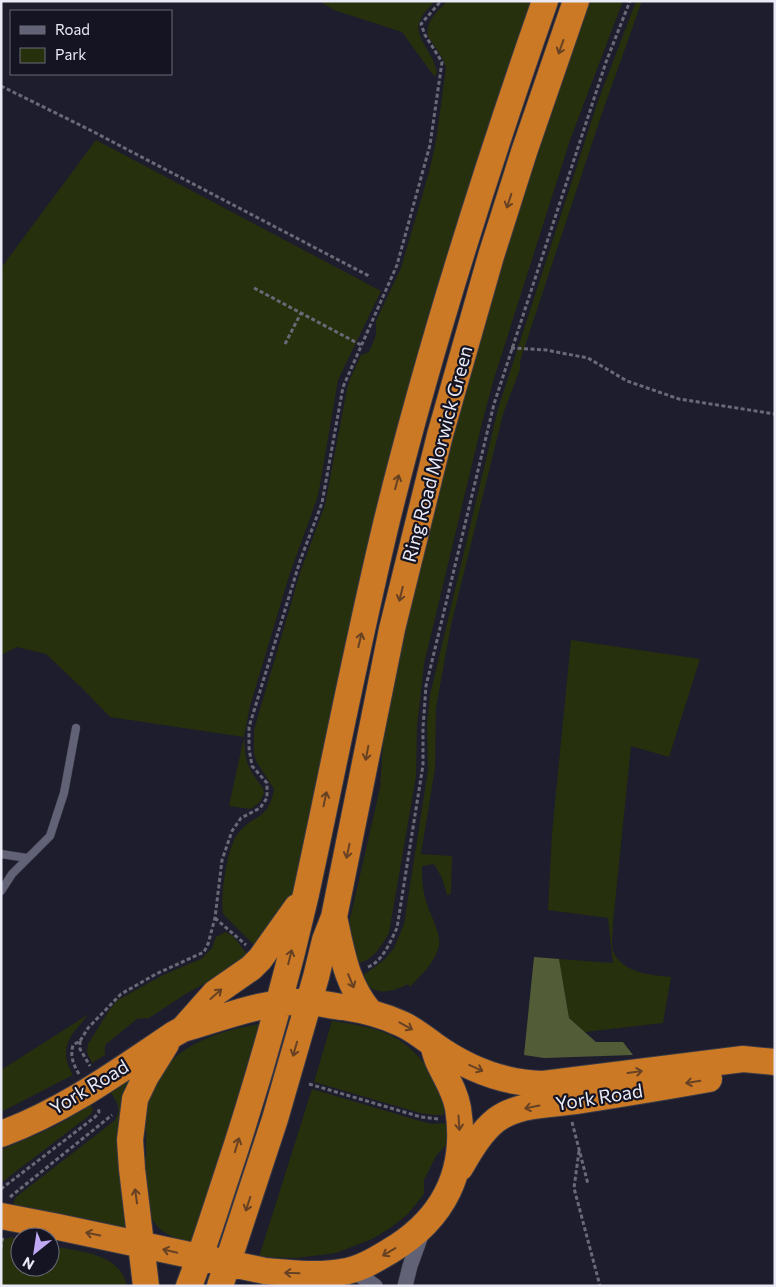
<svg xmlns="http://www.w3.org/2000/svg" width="776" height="1287" viewBox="0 0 776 1287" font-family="Commissioner,sans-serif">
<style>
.green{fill:#27300c}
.forest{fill:#525d37}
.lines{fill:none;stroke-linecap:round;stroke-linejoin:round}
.lane-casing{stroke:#3a3946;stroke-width:9}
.street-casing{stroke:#3a3946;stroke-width:16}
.highway-casing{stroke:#3a3946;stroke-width:28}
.path{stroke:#696977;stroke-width:3;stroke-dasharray:4 2.5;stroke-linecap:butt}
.lane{stroke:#626276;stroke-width:8}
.street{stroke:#626276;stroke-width:15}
.highway{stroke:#cb7925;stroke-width:26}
.oneway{stroke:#664124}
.labels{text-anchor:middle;stroke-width:4.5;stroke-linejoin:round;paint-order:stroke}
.street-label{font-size:19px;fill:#eaeaf6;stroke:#141423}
</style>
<rect width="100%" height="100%" fill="#1d1d2d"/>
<path class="green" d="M319 1H435C430 7 423 13 420 21 412 35 435 55 437 73L434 76 402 32 334 10Z
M447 1H536L294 898 260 951 223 914C220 898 227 848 237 835 253 813 268 822 274 789L256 761 254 753V730L300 573 325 505 347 389 350 379 361 355 369 352 376 335V321L401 268 429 172 436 141 446 68 443 59 428 36C425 21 438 11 447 1Z
M588 1H623L570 140 493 382 481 427 424 664 417 726 416 776 389 933C378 951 373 961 352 965L347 936 350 919 380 788 385 714 428 520 501 257Z
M636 1H642L602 113 520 361V369L503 414 451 625 436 708 435 768 421 854 452 856 451 894 447 895 442 878 434 864 422 866C422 875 422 884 424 893 426 908 442 933 439 945 436 962 421 975 410 987L408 984C390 993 373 997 361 977L384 960 394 948 404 924 428 770 427 724 430 695 498 409 597 104Z
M96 140 381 291 338 380 318 496 289 576 250 706 244 737 245 751 247 762 252 773 263 788 264 793 260 802 251 809 229 806 244 737 110 717 83 689 46 654 17 647 1 655V268Z
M571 640 700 659 669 757 631 746 613 923C613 931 611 943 613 951 622 973 651 975 671 977L663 1023 585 1032 569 1018 559 959 613 963 608 918 548 910 552 833Z
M225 932 233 936 247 954 226 972 187 993 149 1018 137 1019 106 1044 105 1047V1055L92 1063 87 1052 88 1044 110 1009 118 1000 163 975 201 959 212 948 216 937Z
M89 1014C71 1035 57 1047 73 1075L1 1112V1070Z
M332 1021C382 1028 410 1035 436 1082 440 1091 447 1105 443 1115H434L420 1113 314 1082Z
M260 1024 193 1242C145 1235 148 1208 140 1168L146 1156V1132L140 1119C145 1103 152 1084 163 1070 185 1041 227 1029 260 1024Z
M130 1080 119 1117 117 1137 128 1229 13 1207 14 1201 16 1197 114 1121C122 1110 118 1103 111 1093Z
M312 1089 420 1121 432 1124 445 1123 449 1129 447 1144 436 1156 424 1180V1194L408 1214 390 1228 372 1239 336 1253 296 1258 259 1257Z
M91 1105 93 1110 91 1114 1 1183V1150L54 1127Z
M9 1237 20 1239V1267H50V1246C77 1251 120 1252 127 1286H1V1238L8 1239Z"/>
<path class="forest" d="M534 957 559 959 569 1018 596 1042H623L633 1055 544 1058 524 1055Z"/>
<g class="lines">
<g class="lane-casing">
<path id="lane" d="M1 854 27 858
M1 891 12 874 50 836 64 793 76 728"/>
</g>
<g class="street-casing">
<path id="street" d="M352 1270 375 1286
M405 1286 410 1266 423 1230"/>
</g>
<g class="highway-casing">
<path id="highway" d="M334 917C342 952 346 984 370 1012
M183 1029 215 993 251 968 260 959 297 907
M1 1134C64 1111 119 1071 174 1034L183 1029C222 1018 268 999 309 1002 321 1003 332 1006 343 1007 363 1010 383 1015 402 1024 413 1029 423 1037 434 1045 466 1068 504 1083 543 1084L743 1059 775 1062
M460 1168C470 1151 480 1133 496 1120 519 1103 550 1105 577 1101 621 1094 665 1087 709 1079
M1 1216 58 1227 265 1271C290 1273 317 1276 341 1272 359 1270 375 1260 390 1251 444 1219 468 1171 458 1108 455 1091 446 1078 439 1063 436 1057 435 1051 433 1045
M146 1286 132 1169 130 1140 135 1099 146 1076 166 1044
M189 1286C203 1250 214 1214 226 1178 257 1085 284 990 306 894 333 770 357 644 387 520 430 345 485 172 545 1
M220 1286 275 1119 316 977 325 940 334 917 392 629 440 435 491 256 524 152 576 1"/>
</g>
<path class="path" d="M1 86 90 130 369 276
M254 288 361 345
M285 344 301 313
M511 348 546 350 588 358 627 381 679 399 775 414
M215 918 246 945
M368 967C383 961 390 942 397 928L423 765V728L426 686 494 404 606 62 630 1
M80 1041V1049L90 1066
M79 1074C73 1064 70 1056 73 1045L80 1041 88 1028 121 994 156 974 204 952 208 944 215 918 222 860 232 831 241 818 260 808 267 798V783L252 766 249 748V727L300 561 322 503 343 387 397 265 430 145 442 62 425 35 421 24 441 1
M309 1084 421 1117 438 1119
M572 1122 588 1184
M579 1151 574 1188 600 1286
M1 1189 95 1117 99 1112 98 1107
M10 1197 112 1115
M1 1248 3 1236"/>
<use href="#lane" class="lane"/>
<use href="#street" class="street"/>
<use href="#highway" class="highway"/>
</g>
<defs><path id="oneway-shaft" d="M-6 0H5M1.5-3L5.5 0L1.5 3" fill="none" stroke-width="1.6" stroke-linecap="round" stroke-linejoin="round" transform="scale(1.25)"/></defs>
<g class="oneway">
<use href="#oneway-shaft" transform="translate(561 47) rotate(109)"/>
<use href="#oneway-shaft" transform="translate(509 201) rotate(108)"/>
<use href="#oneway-shaft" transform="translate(397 482) rotate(-75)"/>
<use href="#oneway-shaft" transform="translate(401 594) rotate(104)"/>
<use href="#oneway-shaft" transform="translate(360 640) rotate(-77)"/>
<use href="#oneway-shaft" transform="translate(367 753) rotate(101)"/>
<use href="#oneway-shaft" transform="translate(325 799) rotate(-78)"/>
<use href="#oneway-shaft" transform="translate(348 851) rotate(102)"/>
<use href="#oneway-shaft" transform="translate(290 957) rotate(-76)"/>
<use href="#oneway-shaft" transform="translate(351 981) rotate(67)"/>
<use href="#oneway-shaft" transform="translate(216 994) rotate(-41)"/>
<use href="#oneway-shaft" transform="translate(406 1026) rotate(29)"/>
<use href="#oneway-shaft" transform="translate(295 1049) rotate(106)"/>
<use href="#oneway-shaft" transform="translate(476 1068) rotate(24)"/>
<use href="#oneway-shaft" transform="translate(635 1072) rotate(-8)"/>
<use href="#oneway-shaft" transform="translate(693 1082) rotate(171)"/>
<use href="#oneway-shaft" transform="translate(532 1107) rotate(169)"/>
<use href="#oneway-shaft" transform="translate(459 1123) rotate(86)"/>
<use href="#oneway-shaft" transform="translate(237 1145) rotate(-73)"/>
<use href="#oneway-shaft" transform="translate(136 1196) rotate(-98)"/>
<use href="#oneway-shaft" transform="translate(248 1204) rotate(108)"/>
<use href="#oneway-shaft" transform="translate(93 1234) rotate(-168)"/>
<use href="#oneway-shaft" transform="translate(170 1251) rotate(-167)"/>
<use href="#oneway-shaft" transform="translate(389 1252) rotate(149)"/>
<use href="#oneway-shaft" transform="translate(292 1273) rotate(-178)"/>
</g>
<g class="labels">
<g class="street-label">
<text transform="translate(437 454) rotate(-75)" y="7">Ring Road Morwick Green</text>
<text transform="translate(89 1087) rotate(-31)" y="7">York Road</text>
<text transform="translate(599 1097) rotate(-9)" y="7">York Road</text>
</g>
</g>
<rect width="776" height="1287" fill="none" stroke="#eaeaf6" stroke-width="5"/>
<rect x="10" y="10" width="162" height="65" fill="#141423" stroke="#6a6a77"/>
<rect x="20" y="26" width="25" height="8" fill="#626276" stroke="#6a6a77"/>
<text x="55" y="35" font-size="15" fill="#eaeaf6">Road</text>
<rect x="20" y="48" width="25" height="15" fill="#27300c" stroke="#6a6a77"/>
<text x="55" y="60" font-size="15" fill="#eaeaf6">Park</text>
<g transform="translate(35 1252) rotate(210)"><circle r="24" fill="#141423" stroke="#6a6a77"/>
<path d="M0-4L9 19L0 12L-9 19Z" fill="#c0a8f4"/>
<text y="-8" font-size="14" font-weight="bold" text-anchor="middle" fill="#eaeaf6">N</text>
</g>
</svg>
